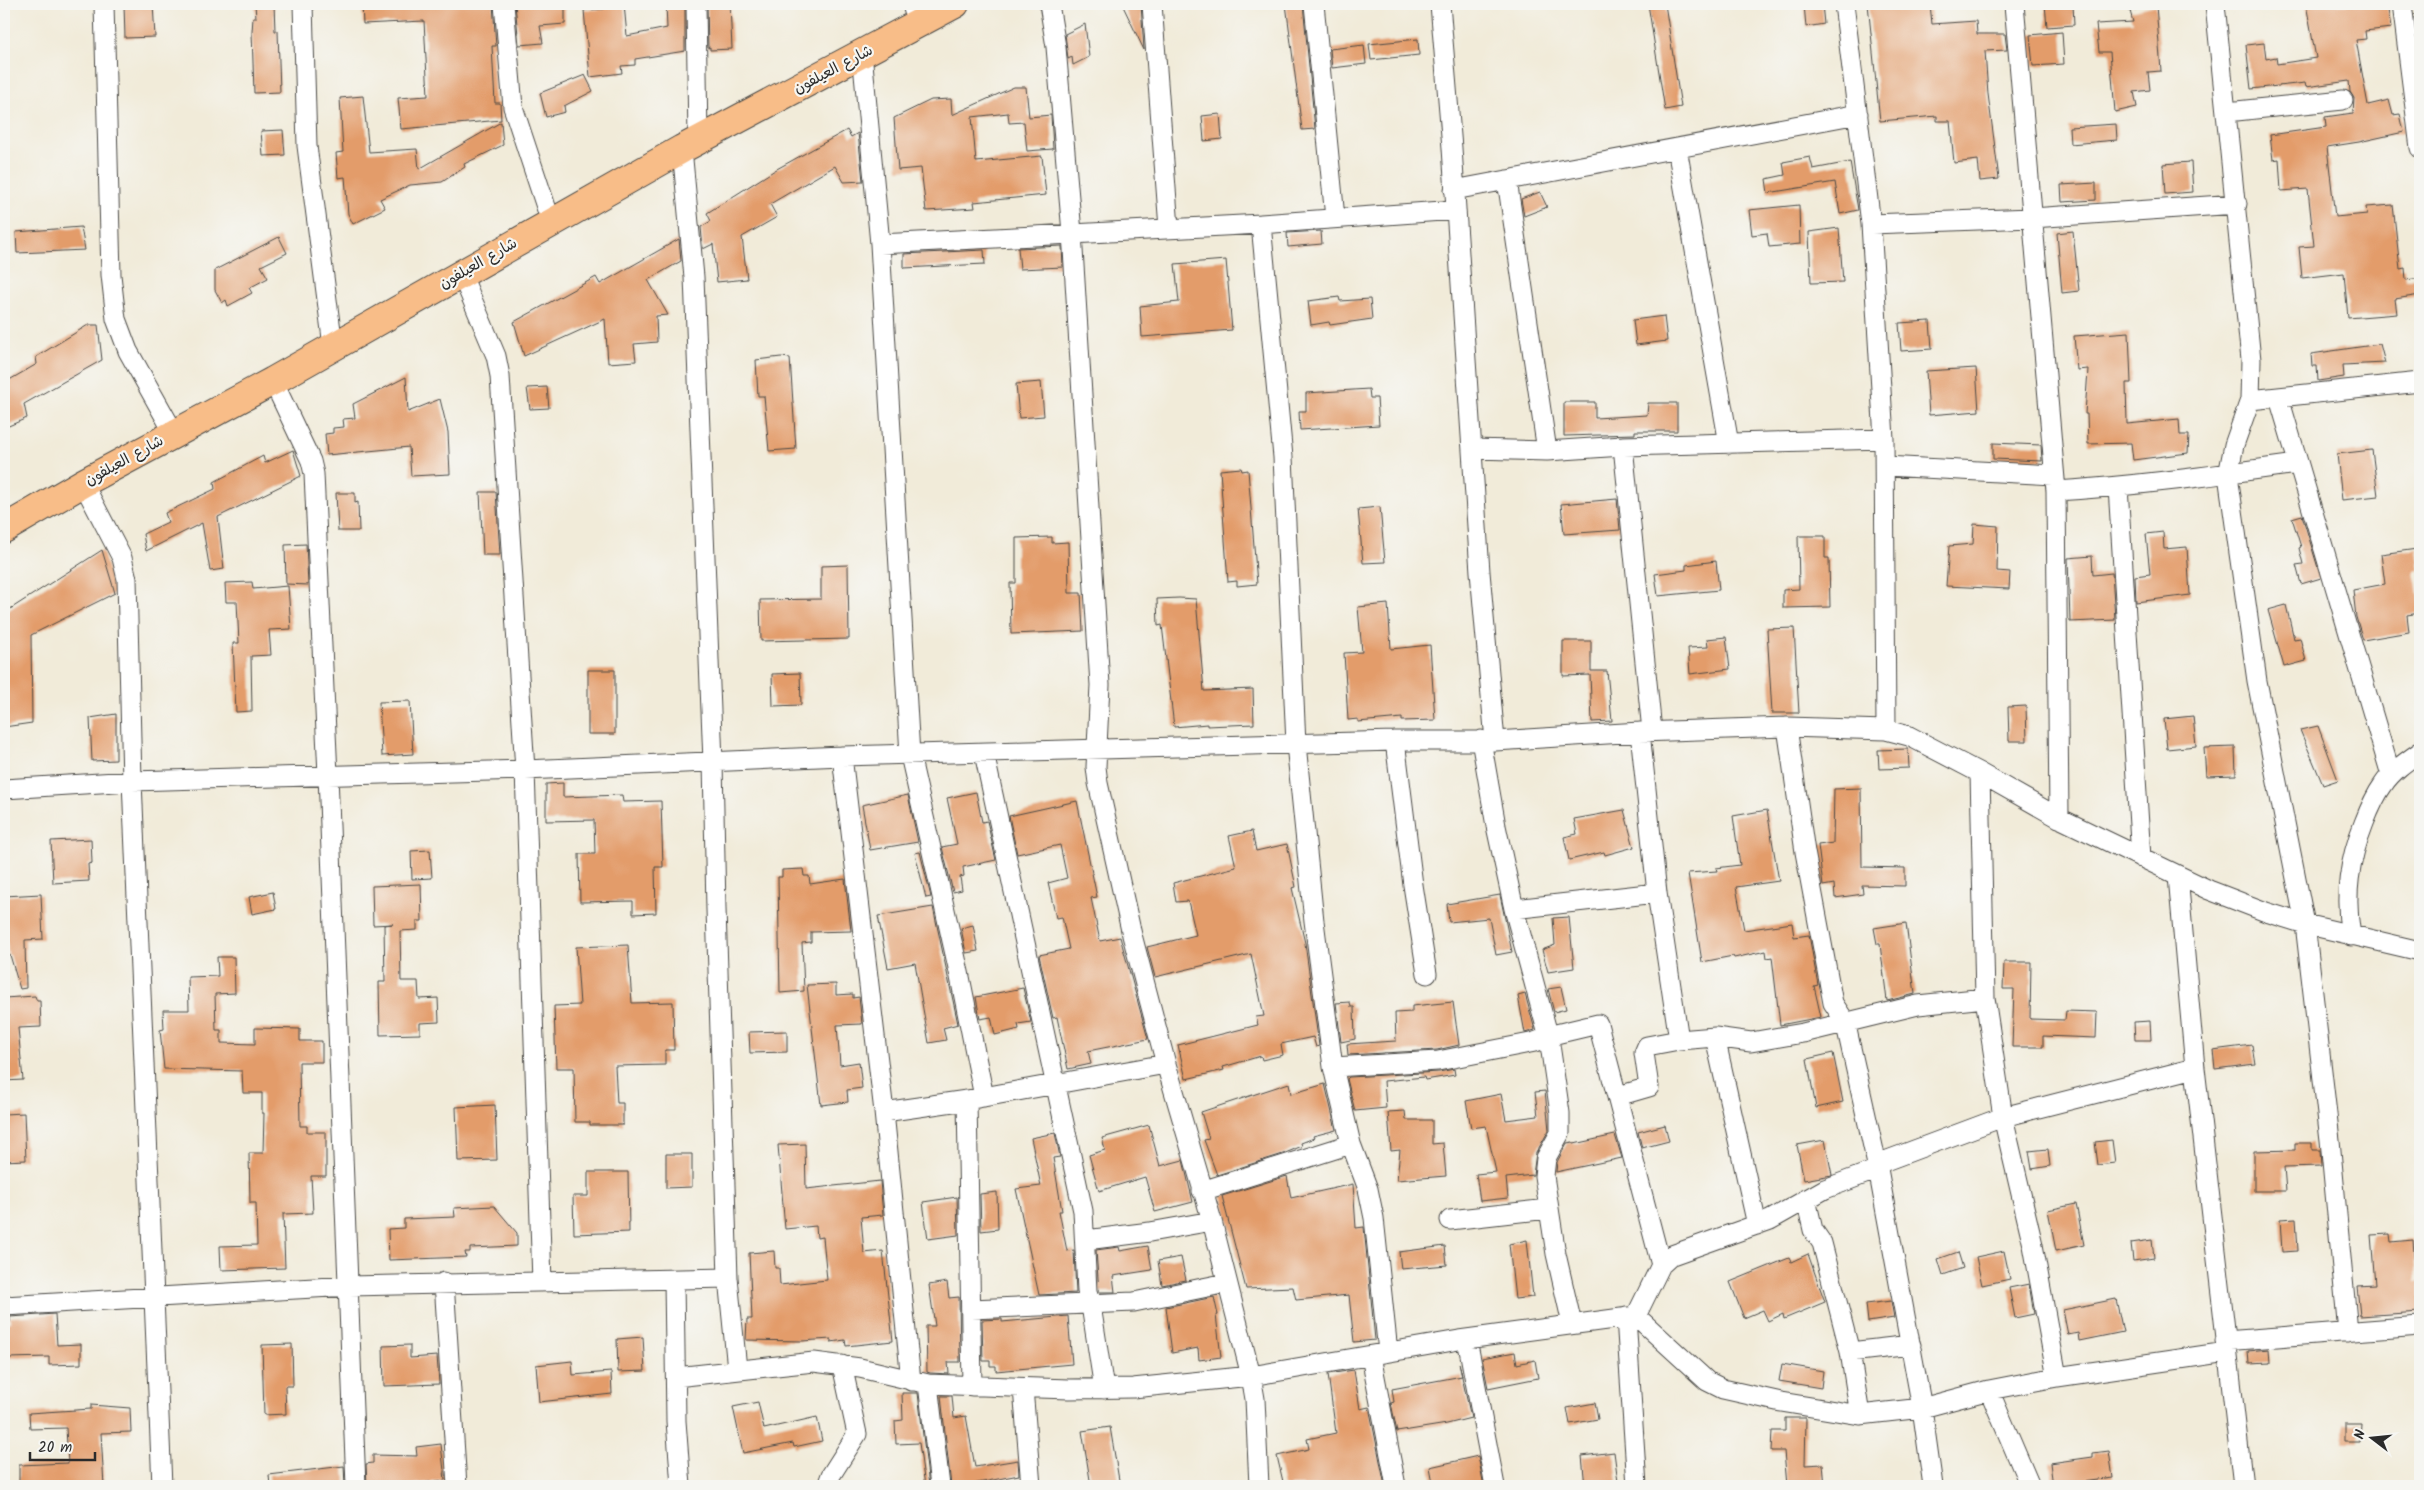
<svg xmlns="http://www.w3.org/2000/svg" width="2424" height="1490" viewBox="0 0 2424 1490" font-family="Kalam,'Playpen Sans Arabic',sans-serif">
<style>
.building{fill:#e39c6a}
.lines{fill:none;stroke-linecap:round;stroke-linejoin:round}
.street-casing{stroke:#494845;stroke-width:21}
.highway-casing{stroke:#494845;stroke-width:30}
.street{stroke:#fff;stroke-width:19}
.highway{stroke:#f8bd88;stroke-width:28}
.labels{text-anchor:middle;stroke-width:4.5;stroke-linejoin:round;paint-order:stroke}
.street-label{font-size:15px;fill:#2b2b2b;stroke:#f6f6f2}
</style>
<rect width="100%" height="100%" fill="#f6f6f2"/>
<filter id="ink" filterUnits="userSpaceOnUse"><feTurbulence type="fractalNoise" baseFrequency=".02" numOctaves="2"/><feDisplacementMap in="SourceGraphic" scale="10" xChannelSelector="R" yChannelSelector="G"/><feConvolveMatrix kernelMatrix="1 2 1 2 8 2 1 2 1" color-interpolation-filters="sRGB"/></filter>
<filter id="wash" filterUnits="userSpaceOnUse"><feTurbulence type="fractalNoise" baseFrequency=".0096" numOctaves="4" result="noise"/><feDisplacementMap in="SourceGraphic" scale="20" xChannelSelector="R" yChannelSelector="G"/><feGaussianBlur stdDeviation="1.12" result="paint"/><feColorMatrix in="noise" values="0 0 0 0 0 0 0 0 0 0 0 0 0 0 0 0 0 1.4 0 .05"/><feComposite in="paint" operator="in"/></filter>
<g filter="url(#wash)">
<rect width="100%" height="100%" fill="#f1ebd9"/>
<g id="blocks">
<path class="building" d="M124 4H153L155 37 125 38Z
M255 4H274L275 31H278L280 92 254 93 252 32 253 18H256Z
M362 4H493L496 46H492L495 103H500L501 120 401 129 398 98 428 96 424 21 363 24Z
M515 4H565V24L540 26 543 43 519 45Z
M604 4H624L627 36 667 28 666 4H685V51L635 59V65L621 66 622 73 590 77 584 10 604 9Z
M707 4H730L732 49 710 50V47L708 48Z
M1122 4H1141L1144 50Z
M1286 4H1303L1315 129 1302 130Z
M1648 4H1665L1681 107 1665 110Z
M1804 4H1822L1824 24 1806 27Z
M1868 4H1930L1932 24 1976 21 1977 34H2005L2007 50 1985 51 1988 94 1999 179 1980 181 1978 160 1954 163 1950 121H1937V116L1880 121Z
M2045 4H2073L2074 25 2047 27Z
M2306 4H2387L2391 28 2365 31 2366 39 2356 40 2368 105 2389 100 2393 115 2400 114 2404 132 2359 142 2327 147 2335 217 2367 214 2366 207 2393 205 2400 269 2405 268 2406 280 2420 278V295L2395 299 2397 314 2348 318 2344 273 2302 278 2299 247 2314 246 2308 189 2281 191 2279 159 2273 160 2270 135 2326 127 2325 117 2353 113 2354 98 2350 92 2349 81 2306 87 2305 83 2251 89 2246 45 2264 43 2266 59 2276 57 2277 64 2316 58Z
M2156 5 2161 71 2148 72 2150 90 2134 92 2137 107 2115 112 2110 52H2099L2096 24 2133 22 2130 11Z
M1085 24 1089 57 1073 65 1072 57 1068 59 1065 34Z
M2062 32 2064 64 2033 66 2030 35Z
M1418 39 1419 55 1371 60 1369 44Z
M1364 45 1366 64 1332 68 1330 49Z
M585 75 593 91 564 106 565 112 546 117 540 93Z
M1014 87H1026L1029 117 1051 115 1053 149 1027 151 1024 122 1009 123 1008 113 972 117 976 162 1042 156 1046 195 974 202 975 208 926 211 921 168 898 170 894 118 931 100 951 99 952 115Z
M363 96 369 152 417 149 419 169 501 122 503 145 464 164 465 167 442 182 410 185 380 199 385 208 353 224 348 214 345 177 338 178 336 153 343 152 340 98Z
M1220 114 1222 139 1204 141 1202 116Z
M2116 124 2117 140 2070 144 2069 127Z
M283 130 285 155 263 156 261 131Z
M847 130 851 137 858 133 863 181 844 182 835 166 770 204 777 217 742 237 747 279 717 282 713 244 703 249 701 227 711 221 707 213 775 170Z
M1810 157 1813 169 1850 162 1858 210 1840 214 1835 182 1768 193 1766 179 1785 175 1783 162Z
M2191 162 2193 192 2165 194 2163 164Z
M2096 183V200L2062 202 2061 185Z
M1540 192 1547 207 1524 216 1521 199Z
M1799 205 1800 244 1769 247 1767 233 1752 235 1749 210Z
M81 227 85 250 17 253 16 232Z
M1839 228 1843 282 1811 283 1809 232Z
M1321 231 1322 244 1288 247 1287 233Z
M2073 231 2079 291 2062 293 2057 233Z
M279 237 287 253 261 266 268 278 249 288 252 293 228 306 226 300 222 303 215 290V270Z
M679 239 681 261 648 280 668 315 656 316 657 342 634 344 636 361 608 363 605 319 524 356 514 322 596 277 600 284Z
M1062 246 1063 267 1020 269 1018 248Z
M984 250 985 264 904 268V254Z
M1226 260 1232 330 1142 337 1140 306 1179 302 1175 264Z
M1339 297 1340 301 1370 299 1372 319 1330 325 1329 322 1311 325 1308 301Z
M1664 316 1667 341 1636 345 1633 320Z
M1930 321 1932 349 1901 351 1899 323Z
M88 325H98L102 360 24 404 27 418 4 428V383L37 364 36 357Z
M2129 332 2131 383H2126L2127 424 2179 419 2180 435H2189L2188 453 2133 460 2131 443 2088 444 2087 414H2085L2088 369 2077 370 2074 336Z
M2380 344 2385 363 2343 365 2344 377 2318 381 2317 366H2312L2311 354Z
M781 357 790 358 796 449 769 451 764 396H758L756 360Z
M1976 368 1979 411 1929 415 1926 371Z
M406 377 408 412 440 399 448 432 450 474 411 476 409 447 327 455 325 434 333 433V428L344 427 343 419 355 418 353 404Z
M1041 382 1044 416 1019 418 1016 384Z
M547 387 549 408 530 409 527 388Z
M1369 389 1370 398H1377L1379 425 1300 430 1299 411H1306V393Z
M1564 402H1595V418L1647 415 1648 403H1677V431H1635V434L1564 436Z
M1993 443 2041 445 2042 461 1993 459Z
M293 450 301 476 218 517 224 569 210 571 202 523 146 551 143 534 168 522 165 513 215 489 214 482 263 456 265 463Z
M2372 450 2378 496 2342 500 2337 454Z
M1241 468 1242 471 1248 470 1257 584 1237 586V581L1228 582 1220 470Z
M480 492H496L500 555H483Z
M336 493H355V503L358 502 359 531H338Z
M1617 499 1620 530 1564 534 1561 504Z
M1380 507 1385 562 1363 563 1358 509Z
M2302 515 2321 578 2301 584 2296 565 2303 564 2299 548 2301 547 2292 518Z
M1974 524 1998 526 1997 571 2010 572 2009 589 1946 586 1949 546 1973 544Z
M2163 532 2164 549 2187 547 2190 595 2136 602 2135 576 2150 574 2146 534Z
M1798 536H1825V558H1829L1830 607 1783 608V590L1799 589Z
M1052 537V543L1068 542 1069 593H1081L1083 631 1011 634 1010 583H1016V538Z
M306 544 308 585 286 584 285 545Z
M2417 549 2420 570 2415 571 2420 613 2407 615 2409 632 2363 640 2356 617 2353 590 2385 584 2381 554Z
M102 550 115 593 31 635 32 723 4 727V613Z
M2092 556 2093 575 2112 573 2115 620 2070 622 2068 558Z
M1716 561 1719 590 1658 596 1655 574 1686 570V565Z
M848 565 849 639 761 641 760 600 821 599V566Z
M252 582 253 589 288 586 291 629 269 630 271 655 251 656 252 711 236 712 233 643H239L237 602H226L225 583Z
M1179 598 1196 599 1204 691 1253 689 1254 724 1207 726V724L1174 727 1162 625 1158 626 1157 599Z
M1388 604 1391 649 1430 645 1435 720 1402 721V718L1358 722V719L1348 720 1344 653 1362 652 1358 607Z
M2286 605 2294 639 2300 638 2306 661 2284 667 2268 610Z
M1794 628 1799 713H1772L1767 629Z
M1726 637 1730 669 1690 674 1688 648 1708 647 1707 639Z
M1563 641H1591V671H1607L1612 721 1592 722 1590 675 1563 676Z
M588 670H615V734H588Z
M800 673 801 705 773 706 772 674Z
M410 701 413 754 382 756 379 702Z
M2026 706 2027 741H2009L2008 707Z
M116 714V760L92 761 90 718Z
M2193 716 2196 746 2167 749 2164 719Z
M2318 726 2338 780 2323 785 2300 730Z
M2235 747 2236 775 2206 776 2204 748Z
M1908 749 1909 768 1879 769 1878 750Z
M563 783V797L622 795 623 802 661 801 663 867H655L656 913 633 914V901L580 902 579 854H595L594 820 546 821V784Z
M1861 788 1862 867 1905 868V886L1862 885 1863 894 1835 898 1834 884 1823 886 1818 845 1833 843 1834 789Z
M976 792 982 822 987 821 996 860 963 867 964 876 960 877 962 890 953 892 942 847 957 844 947 798Z
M908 795 918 842 870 850 862 805Z
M1077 801 1097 897 1091 898 1100 941 1120 937 1148 1039 1088 1051 1091 1064 1068 1069 1057 1017 1053 1018 1039 955 1069 949 1062 917 1056 918 1048 883 1067 878 1060 845 1017 854 1009 816Z
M1624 810 1634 847 1605 855 1604 852 1569 860 1564 837 1577 834 1574 819Z
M1767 810 1779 881 1736 887 1744 930 1792 923 1794 937 1809 935 1818 985 1814 986 1821 1017 1780 1025 1772 957 1767 958 1766 951 1734 958 1733 956 1702 962 1688 873 1717 871 1716 868 1740 865 1733 816Z
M1252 831 1256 851 1287 844 1296 887 1292 888 1305 943 1319 1046 1316 1047 1313 1037 1281 1044 1283 1055 1262 1060 1261 1056 1223 1067 1224 1070 1186 1079 1178 1045 1258 1025 1256 1017 1264 1016 1251 954 1155 977 1147 947 1196 935 1188 901 1176 902 1173 883 1236 867 1229 836Z
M91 839 92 863 88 864 89 881 53 883 51 841Z
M430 850 432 878 412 879 411 851Z
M920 852 931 897 926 898 915 853Z
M803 869 804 876H809L810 884 845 879 851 931 811 932V942L802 943 804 991 780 993 778 877H782V870Z
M421 884 422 921H417V930L400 931 401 981H418L419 999 438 998 439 1022 420 1023V1034L380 1035 379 982H385L384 925 393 924 373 925 372 886Z
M273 892 276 909 252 914 249 897Z
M41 894 43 939 25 940 26 988 20 989 10 955H8L7 943H4V896Z
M1500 895 1512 952 1496 955 1489 918 1449 922 1447 904Z
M933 907 958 1024 943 1028 946 1040 929 1043 915 963 888 968 878 916Z
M1569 917 1574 968 1548 972 1542 950 1555 945 1553 918Z
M1906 923 1915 994 1887 1001 1880 944H1877L1874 928Z
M973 925 978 951 966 953 961 928Z
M628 945 632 1003 673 1002 674 1050H665V1065L615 1066 617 1103H623V1125H590V1122H575L574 1068H556L554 1006 580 1005 576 947Z
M217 957H234L235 993 215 994 216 1030H221V1043L255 1044V1028L300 1029V1041H322V1062H299L300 1126H307V1132H326V1176H311L313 1213 283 1214 285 1268 221 1270 220 1246 257 1245 256 1203H250L249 1153H263L264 1113H262V1093H243L242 1071 164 1069 160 1030 164 1029 163 1010H189L188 977 218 976Z
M2004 962H2031L2030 1019 2065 1020 2066 1011 2097 1012 2096 1038 2043 1036V1047H2012L2014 989H2003Z
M836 984V995L853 994V998L859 997 862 1024 837 1025 840 1065 859 1062 862 1088 847 1090 848 1102 821 1105 807 985Z
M1561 987 1566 1009 1554 1012 1548 989Z
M1023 988 1031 1022 1018 1024 1019 1029 995 1035 991 1017 980 1019 976 997Z
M1525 994 1535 1030 1525 1033 1518 996Z
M35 996 37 1001H40L41 1027 18 1028 23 1080 4 1081V998Z
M1350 1002 1351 1007H1354L1355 1039 1341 1042 1336 1003Z
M1453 1002 1459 1045 1437 1050 1348 1055 1347 1044 1396 1041 1395 1013 1412 1012V1006Z
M2150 1021 2151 1040H2135L2134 1022Z
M787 1031V1052L750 1053 749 1032Z
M2252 1045 2255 1064 2215 1069 2213 1050Z
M1833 1053 1843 1102 1816 1108 1807 1059Z
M1454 1069 1455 1075 1425 1080 1424 1077 1384 1081 1386 1108 1355 1111 1347 1079 1349 1077 1439 1072Z
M1289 1083 1291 1094 1325 1084 1336 1130 1313 1136 1314 1138 1301 1143 1302 1146 1283 1154 1217 1175 1204 1140 1209 1139 1201 1112Z
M1545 1091 1549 1130 1536 1153 1533 1175 1506 1178 1508 1198 1480 1201 1476 1174 1496 1172 1486 1126 1471 1128 1466 1101 1501 1094 1506 1120 1538 1116 1535 1092Z
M495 1105 497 1160 458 1161 456 1107Z
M1405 1111 1406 1120H1432V1144L1443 1143 1446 1176 1397 1180 1400 1150 1391 1151 1388 1112Z
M24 1113 26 1160 4 1161V1114Z
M1149 1125 1160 1166 1183 1160 1193 1202 1155 1212 1145 1177 1099 1191 1089 1155 1105 1150 1102 1138Z
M1665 1125 1669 1141 1642 1148 1638 1132Z
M1055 1133 1060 1157 1053 1158 1062 1211H1059L1067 1251 1074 1250 1076 1293 1039 1295 1016 1189 1041 1186 1031 1138Z
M1615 1135 1622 1158 1556 1172 1557 1162 1567 1143 1573 1142 1574 1144Z
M1825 1140 1832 1175 1804 1180 1797 1145Z
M2112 1140 2115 1163 2098 1165 2095 1142Z
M2295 1143H2312V1150H2320L2321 1166 2284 1167 2286 1191H2254V1151L2295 1150Z
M805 1144 806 1189 880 1181 883 1215 861 1217 864 1253 883 1251 893 1341 846 1346 845 1340 831 1342V1339L802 1341 746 1340 747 1319H752L749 1253 774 1251 775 1268H779L780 1285 827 1280 823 1237 817 1238 816 1226 785 1229 778 1145Z
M2048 1149 2050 1166 2032 1169 2029 1151Z
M666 1154H692V1187L666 1188Z
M588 1172H628L629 1232 574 1234 573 1196H588Z
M1287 1176 1291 1198 1353 1184 1356 1228 1364 1227 1375 1340 1354 1342 1349 1295 1296 1300 1293 1287 1246 1289 1222 1196Z
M997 1192 998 1229 981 1231 980 1194Z
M957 1197 958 1235 928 1239 923 1202Z
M2076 1204 2084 1245 2056 1251 2048 1210Z
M494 1206 517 1233V1246L470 1248V1252H465L466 1257 389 1260 388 1229 404 1228V1219L455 1217 454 1208Z
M2296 1218 2298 1251 2282 1252 2280 1219Z
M2390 1234 2391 1242 2413 1240 2416 1281 2420 1280V1312L2360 1316 2357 1286 2375 1285 2371 1235Z
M1527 1240 1533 1297 1515 1299 1509 1244Z
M2152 1240 2154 1258 2133 1261 2131 1243Z
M1148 1246 1152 1270 1113 1276 1115 1292H1099L1096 1250 1119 1247 1120 1251Z
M1445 1246 1447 1265 1401 1269 1399 1252Z
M2004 1251 2010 1279 1982 1285 1976 1257Z
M1958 1252 1963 1268 1943 1275 1938 1259Z
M1808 1254 1825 1302 1784 1319 1783 1314 1768 1321 1763 1310 1744 1318 1730 1282 1789 1258 1791 1262Z
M1181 1257 1186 1280 1162 1285 1158 1261Z
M947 1282 949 1298 959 1297 960 1362H948L949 1374 930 1373 927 1372 926 1326H935L929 1285Z
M2029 1284 2034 1314 2015 1318 2009 1288Z
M1214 1297 1218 1315H1216L1221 1357 1199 1360 1198 1348 1172 1353 1166 1307Z
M2116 1299 2123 1332 2079 1341 2078 1333 2068 1335 2063 1310Z
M1891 1301 1894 1318 1868 1322 1866 1304Z
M55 1314 57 1345 81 1344V1364L49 1365V1357L8 1358V1349H4V1323L10 1322V1317Z
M1068 1316 1072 1364 996 1371V1366H990V1361H983L982 1320 1002 1319V1322Z
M643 1337 645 1371 618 1372 617 1339Z
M292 1344 293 1386H285L286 1414 264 1415 262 1345Z
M410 1345V1358L437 1356 439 1384 384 1386 383 1346Z
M2269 1349 2270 1363 2249 1364 2248 1351Z
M1515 1352 1517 1364 1535 1360 1538 1378 1488 1388 1482 1358Z
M572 1361 573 1375 611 1372 612 1394 539 1402 536 1365Z
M1459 1363 1471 1418 1447 1424 1397 1432 1391 1403 1394 1402 1392 1389 1462 1376Z
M1782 1364 1823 1371 1821 1388 1779 1381Z
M1354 1370 1360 1409 1369 1407 1385 1486H1284L1277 1456 1309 1449 1307 1439 1336 1433 1328 1374Z
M902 1393H918L929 1486H925L919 1443 896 1444 895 1421 903 1420Z
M941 1396H952L954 1418 966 1416 975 1467 1018 1460 1019 1475 962 1486H951Z
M758 1402 764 1429 817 1417 822 1441 794 1447 793 1443 743 1453 733 1407Z
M1595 1403 1598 1419 1570 1424 1567 1408Z
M91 1405 130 1408 131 1432 101 1433 104 1486H19V1465L68 1463 66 1428 30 1429 29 1413 91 1409Z
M1785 1418H1806L1805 1465 1823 1464 1825 1486H1787L1784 1451H1771L1772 1431H1785Z
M2344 1424H2361L2360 1441H2344Z
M1110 1427 1120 1486H1091L1082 1431Z
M441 1444 445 1480 400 1486H367L366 1464 373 1463V1455L417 1456 416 1447Z
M2109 1451 2113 1478 2053 1486 2050 1463 2093 1457V1453Z
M1614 1452 1618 1482 1585 1486 1582 1456Z
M1478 1456 1484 1486H1443L1442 1481 1433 1483 1430 1467Z
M344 1466 345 1486H270L269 1475Z"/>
</g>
</g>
<g filter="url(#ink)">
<use href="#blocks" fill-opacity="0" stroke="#494845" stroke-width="1"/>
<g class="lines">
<g class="street-casing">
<path id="street" d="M104 4 111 275 116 319 128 351 174 433
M303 4 307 146 333 346
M504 4 513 107 551 222
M696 4 698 140
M912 4 917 23
M1049 4 1056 47 1072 233 1100 685 1096 767 1098 783 1132 935 1166 1064 1212 1221 1251 1376 1255 1399 1259 1486
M1152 4 1169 228
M1314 4 1335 218
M1440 4 1452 148 1480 572 1495 741
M1844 4 1871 224 1884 439 1886 730
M2014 4 2056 491 2059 818
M2215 4 2251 360 2250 400 2234 445 2228 475 2257 681 2305 924 2330 1140 2348 1332
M2402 4 2420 148
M862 53 880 244 1261 224 1456 210
M2227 112 2343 100
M1677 148 1729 444
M682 149 694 277 713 762 716 909 728 1278 737 1369
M1507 180 1547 451
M1454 190 1858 114
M1261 224 1283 457 1296 744 1314 921 1333 1067 1351 1144 1368 1189 1374 1218 1388 1352
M1871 224 2032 218 2237 204
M880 244 910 755 959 972 984 1097
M461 273 496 356 500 376 525 770 542 1282
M273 381 311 461 314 474 328 775 356 1486
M2279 398 2391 775
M2250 400 2420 382
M1623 446 1652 731
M1472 449 1547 451 1623 446 1884 439
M1885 466 2053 475
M83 483 122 558 127 579 132 781 162 1486
M2118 487 2141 858
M2056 491C2137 486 2217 475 2297 464
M1787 727 1805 852 1833 1003 1845 1021 1878 1169 1922 1408 1933 1486
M1640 732 1657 893 1679 1040
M1481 740 1496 826 1514 909 1549 1038 1560 1113V1133L1546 1158 1544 1176 1556 1254 1572 1324
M1395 741 1413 885 1427 974
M984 753 1083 1211 1087 1291 1092 1312 1104 1389
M842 756 884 1112 911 1381
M1980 773 1985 998 2003 1117 2033 1245 2057 1377
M4 789 132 781 525 770 842 756 1395 741H1495L1640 732 1787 727 1886 730 1909 736 1980 773 2059 818 2209 890 2266 912 2305 924 2420 951
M2178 876 2195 1068 2243 1486
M1514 909 1657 893
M2351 936C2344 895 2349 861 2364 823 2369 810 2375 796 2383 785 2392 771 2407 761 2420 752
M1715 1037 1757 1225
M1333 1067 1438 1061 1535 1042 1556 1034 1598 1024 1661 1265
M1618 1096 1649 1087 1644 1053 1647 1046 1679 1040 1715 1037 1751 1042 1803 1033 1918 1005 1985 998
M967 1100 972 1386
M884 1112 967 1100 1166 1064
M1877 1164 2003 1117 2195 1068
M1202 1191 1351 1144
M1806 1199 1813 1230 1822 1243 1850 1352 1860 1415
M1450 1220 1548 1209
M1086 1240 1150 1232 1212 1221
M674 1280 676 1421 681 1486
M444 1282 457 1486
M4 1306 349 1286 728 1278
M971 1309 1134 1302 1227 1283
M1636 1316 1707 1381 1723 1389 1781 1402 1860 1415 1922 1408 1989 1390 2057 1377 2227 1352
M1626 1317 1637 1486
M1467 1339 1495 1486
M2225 1341 2420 1326
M1850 1352 1911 1345
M1371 1356 1396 1486
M676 1377 814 1362 860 1368 928 1384 1069 1389 1133 1388 1251 1376 1459 1340 1636 1316 1661 1265 1672 1255 1770 1220 1825 1189 1878 1169
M928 1384 940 1486
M1023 1388 1031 1486
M1989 1390 2030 1486
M827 1486 831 1475 857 1434 842 1365"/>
</g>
<g class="highway-casing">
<path id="highway" d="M4 529 83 483 273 381 682 149 955 4"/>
</g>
<use href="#street" class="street"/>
<use href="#highway" class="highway"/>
</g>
</g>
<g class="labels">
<g class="street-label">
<text transform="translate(833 69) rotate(-28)" y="5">شارع العيلفون</text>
<text transform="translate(478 263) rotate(-30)" y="5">شارع العيلفون</text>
<text transform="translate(124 460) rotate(-29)" y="5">شارع العيلفون</text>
</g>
</g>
<rect width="2424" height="1490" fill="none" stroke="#f6f6f2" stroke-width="20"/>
<g transform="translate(2372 1438) rotate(286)" stroke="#f6f6f2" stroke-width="4" paint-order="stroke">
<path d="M0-4L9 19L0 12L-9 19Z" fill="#2b2b2b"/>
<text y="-8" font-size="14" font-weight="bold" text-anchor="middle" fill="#2b2b2b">N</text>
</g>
<path d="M30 1452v8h65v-8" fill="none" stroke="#2b2b2b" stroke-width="2.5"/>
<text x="38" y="1452" font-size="15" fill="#2b2b2b" stroke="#f6f6f2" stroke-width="4" paint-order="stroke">20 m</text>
</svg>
